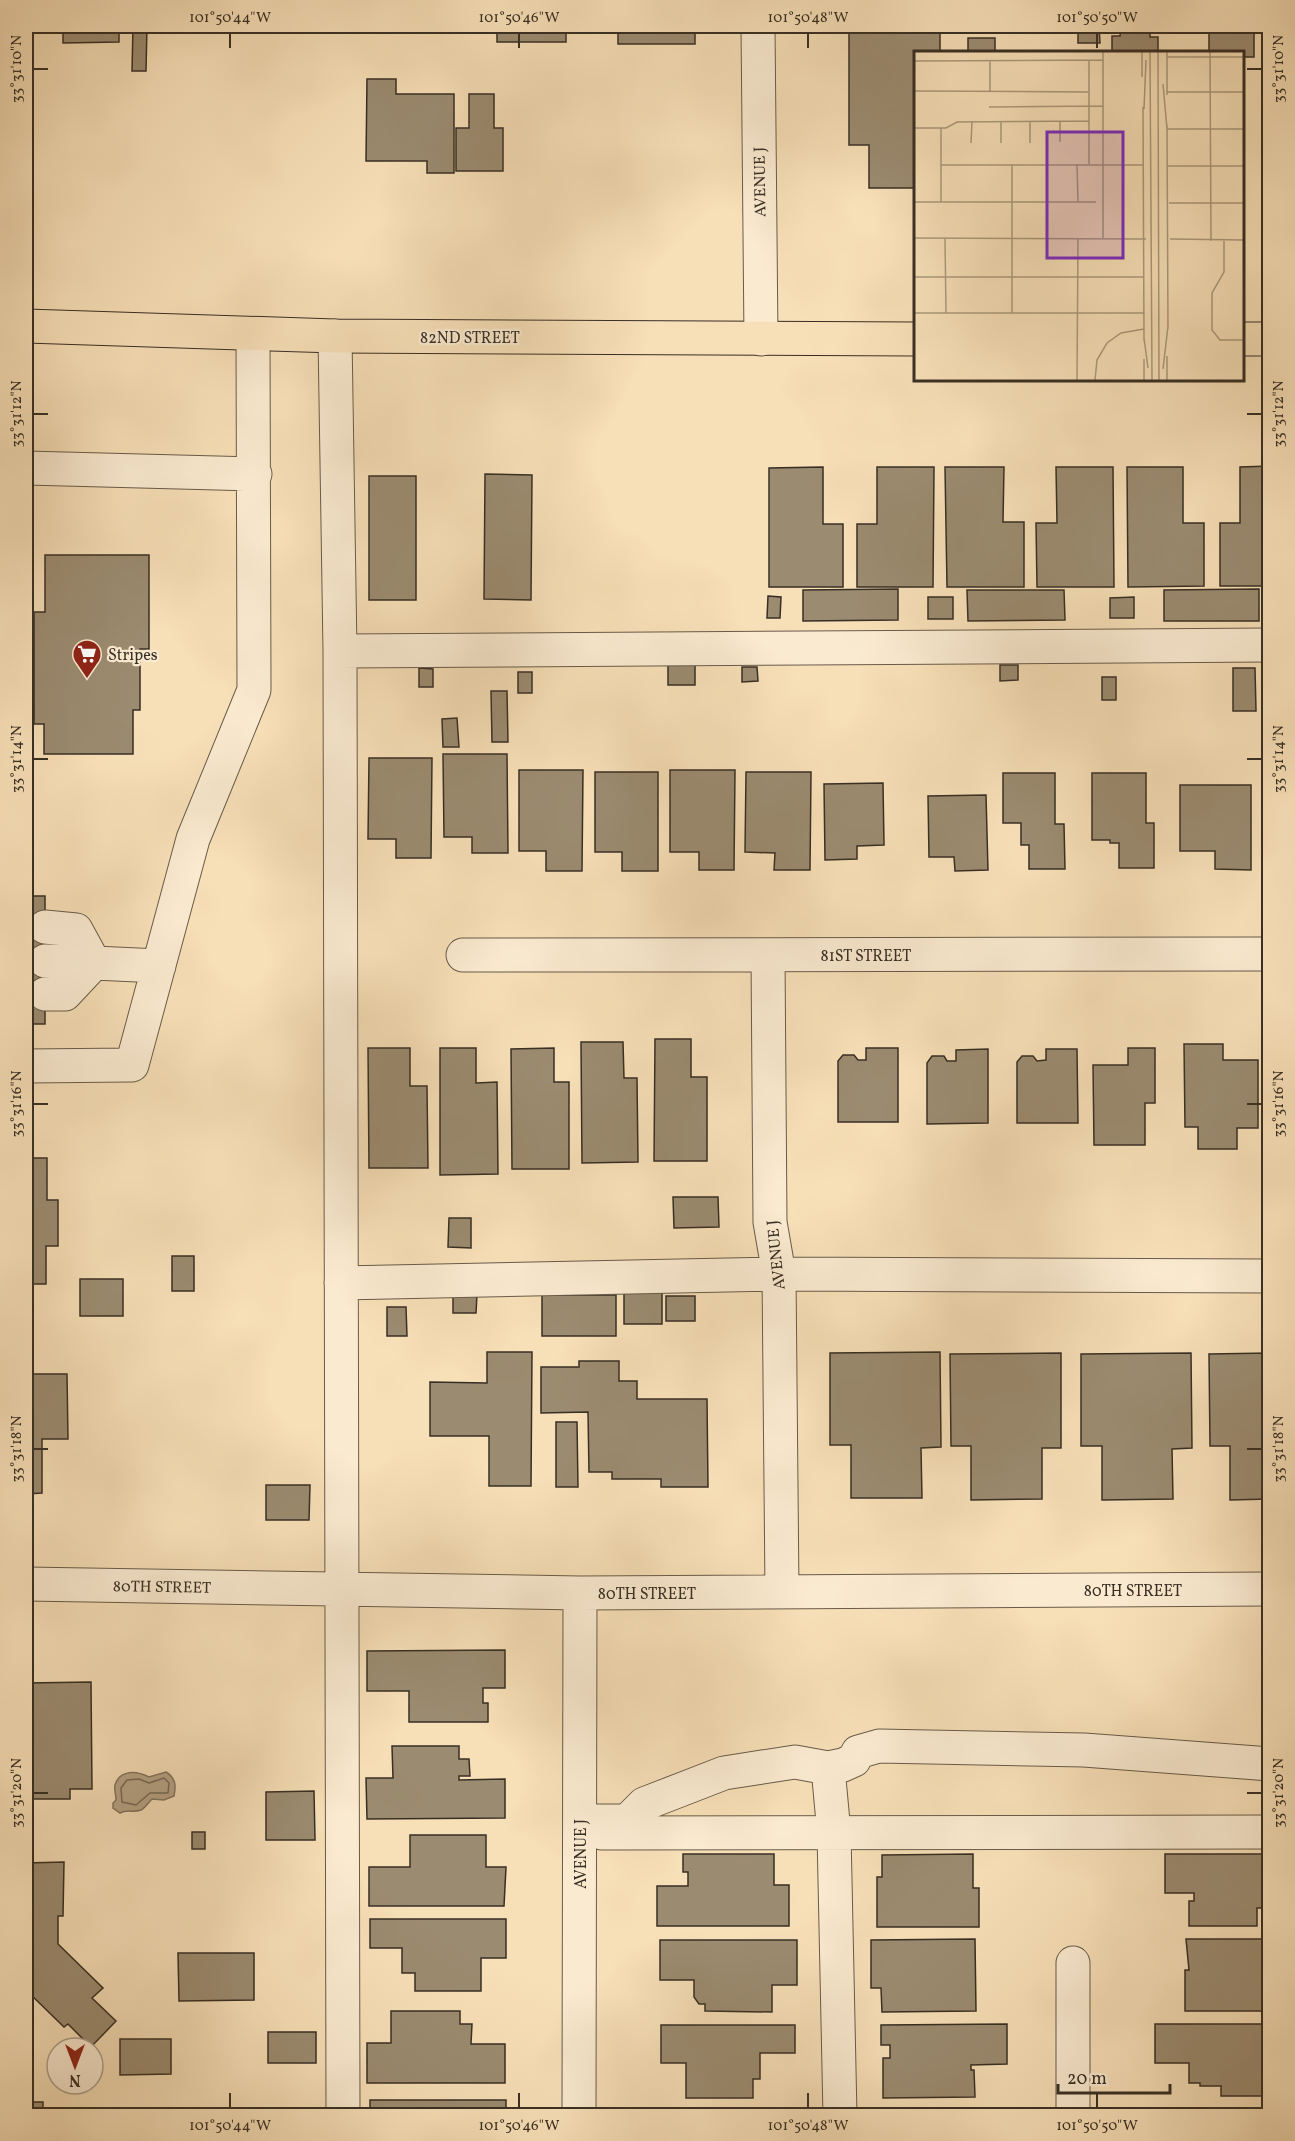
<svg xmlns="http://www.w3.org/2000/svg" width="1295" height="2141" viewBox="0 0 1295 2141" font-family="Vollkorn,serif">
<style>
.water{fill:#b6a385;stroke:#84755e;stroke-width:1.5}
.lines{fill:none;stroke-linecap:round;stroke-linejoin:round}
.shore{stroke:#776954;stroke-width:1.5}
.building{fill:#9b8b70;stroke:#382f24;stroke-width:1.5}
.minor-casing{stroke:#685b49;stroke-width:35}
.major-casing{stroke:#382f24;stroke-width:35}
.minor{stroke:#faead0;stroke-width:33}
.major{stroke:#f7dfb7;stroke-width:33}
.ticks{fill:none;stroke:#382f24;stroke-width:2}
.labels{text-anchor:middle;stroke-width:4.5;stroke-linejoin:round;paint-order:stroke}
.street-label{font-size:16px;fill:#382f24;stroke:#faead0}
.poi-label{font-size:16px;fill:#382f24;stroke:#faead0;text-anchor:start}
.inset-road{fill:none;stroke:#ab997c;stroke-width:1.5}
.view{fill:#7b2cbf;fill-opacity:0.15;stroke:#7b2cbf;stroke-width:3}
.inset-edge{fill:none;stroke:#382f24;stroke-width:3}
.neatline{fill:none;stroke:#382f24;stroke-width:2}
.ticks-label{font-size:15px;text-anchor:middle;fill:#382f24}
</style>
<rect width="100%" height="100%" fill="#f7dfb7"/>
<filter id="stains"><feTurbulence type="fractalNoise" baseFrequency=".00333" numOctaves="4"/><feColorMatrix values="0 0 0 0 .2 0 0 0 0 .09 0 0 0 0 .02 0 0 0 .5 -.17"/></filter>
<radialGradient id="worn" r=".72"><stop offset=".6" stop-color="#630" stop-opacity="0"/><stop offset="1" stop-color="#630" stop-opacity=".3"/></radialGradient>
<path class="water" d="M166 1772C176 1778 176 1786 174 1796L164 1800 152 1799C149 1802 145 1808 141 1810 133 1813 127 1809 120 1813L113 1808V1803L116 1800C116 1795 114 1790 115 1785 120 1769 137 1771 149 1777Z"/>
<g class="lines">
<path class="shore" d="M164 1778 169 1783 168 1793H150L136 1805 122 1802 121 1788 127 1780 139 1779 149 1783Z"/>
</g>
<path class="building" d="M133 26H147L146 71H132Z
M497 26H566V42H497Z
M618 26H695V44H618Z
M849 26H940V52H916V188H869V145H849Z
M1078 26H1099L1100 43H1078Z
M1121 26H1150V37H1158V52H1112V36H1120Z
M1177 26H1194V32H1177Z
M1209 26H1254V57H1242V52H1209Z
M119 27V42L63 43V28Z
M968 38H995V52H968Z
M367 79H396V94H454V173H427V161H366Z
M469 94H494V128H503V171H456V128H469Z
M1270 466V586H1220V523H1240V467Z
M823 467V524H843V587H769V468Z
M877 467H934L933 587H857V524H877Z
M945 467H1004L1003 522H1024V587H947Z
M1056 467H1113L1114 587H1037L1036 523H1057Z
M1127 467H1183V523H1204V586L1128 587Z
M485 474 532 475 531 600 484 599Z
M369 476H416V600H369Z
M45 555H149V649H140V710H133V754H44V724H34V612H45Z
M898 589V620L803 621V590Z
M1259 589V621H1164V590Z
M967 590H1064L1065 620 968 621Z
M768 596 781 597 780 618H767Z
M928 597H953V619H928Z
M1134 597V618H1110V598Z
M695 663V685H668V664Z
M1000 665H1018V680L1000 681Z
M742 667H757L758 681 742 682Z
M419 668 433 669V687H419Z
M1233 668H1255L1256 711H1233Z
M518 672H532V693H518Z
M1102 677H1116V700H1102Z
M491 691H507L508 742H492Z
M457 718 459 747H443L442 719Z
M443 754H507L508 853H472V837H444Z
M369 758H432L431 858H396V839H368Z
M519 770H583L582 871H546V851H519Z
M670 770H735L734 870H699V852H670Z
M595 772H658V871H622V852H595Z
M746 772H811L810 870H774L775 853 745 852Z
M1003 773H1055V824H1064L1065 869H1029V845H1021V823H1003Z
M1092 773H1146V823H1154V868H1119V843H1110V840H1092Z
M883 783 884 845 857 846V859L825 860 824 784Z
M1180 785H1251V870L1215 869V851H1180Z
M986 795 988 870 955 871 954 857H929L928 796Z
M26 896H45V1024H26Z
M655 1039H691V1077H707V1161H654Z
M581 1042H623L624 1078H637L638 1162 582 1163Z
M1184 1044H1223V1060H1258V1128H1237V1149H1198V1127H1185Z
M368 1048H410V1086H427L428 1168H369Z
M440 1048H476V1083L497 1082 498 1174 440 1175Z
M554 1048V1082H569V1169H512L511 1049Z
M866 1048H898V1122H838V1061L843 1055H854L858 1060H866Z
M1128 1048H1155V1103H1145V1145H1094L1093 1065H1128Z
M988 1049V1123L927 1124V1063L932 1056H944L947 1061H956V1050Z
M1046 1049H1077L1078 1123H1017V1062L1022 1056H1033L1037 1061 1046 1060Z
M26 1158H47V1200H58V1246H46V1284H26Z
M673 1197H718L719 1227 674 1228Z
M449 1218H471V1248L448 1247Z
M172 1256H194V1291H172Z
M80 1279H123V1316H80Z
M624 1292H662V1324H624Z
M453 1294H477L476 1313H453Z
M542 1295H616V1336H542Z
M666 1296H695V1321H666Z
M387 1307H406L407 1336H387Z
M487 1352H532L531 1486H489V1436H430V1382L487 1383Z
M940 1352 941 1447 921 1448 922 1498H851V1445H830V1353Z
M1061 1353V1448H1042V1499L971 1500V1446H951L950 1354Z
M1191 1353 1192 1448 1172 1449 1173 1499 1102 1500V1446H1081V1354Z
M1270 1353V1499L1230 1500V1446H1210L1209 1354Z
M579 1361H619V1381H637V1399H707L708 1487H661V1479H612V1472H589L588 1412 541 1413V1367H579Z
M26 1374H67L68 1439H42V1493L26 1494Z
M556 1422H577L578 1487H556Z
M266 1485H310L309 1520H266Z
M505 1650V1688H483V1703H488V1722H409V1691H367V1651Z
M91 1682 92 1789H70V1799H26V1683Z
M392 1746H459V1759H469L470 1776H459V1780L505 1779V1818L367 1819 366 1778H393Z
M314 1791 315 1840H266V1792Z
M192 1832H205V1849H192Z
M410 1835H486V1867H506L504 1906H369V1867H410Z
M683 1854H774V1885H789V1926H657V1886H688V1872H683Z
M973 1854V1888H979V1927H877V1877H882V1855Z
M1165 1854H1270V1881H1266V1908H1257V1926H1189V1901H1194V1893H1165Z
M64 1862 63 1916H58V1944L103 1988 92 1998 116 2021 91 2047 68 2024 64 2027 26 1990V1863Z
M370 1919H506V1958H481V1991H415V1973H402V1948H370Z
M975 1939 976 2011 882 2012 881 1988H871V1940Z
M1186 1939H1270V2011H1185V1970H1189Z
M660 1940H797V1985H772V2012L705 2011V2004H699L694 1997V1980H660Z
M178 1953H254V2000L179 2001Z
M391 2011H460V2024H472L471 2044H505V2083H367V2043H391Z
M1007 2024V2064L971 2065V2070H974L975 2097 883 2098V2058H890V2045H881V2025Z
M1155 2024H1270V2068H1265V2096H1221V2086H1200V2083H1189V2063H1155Z
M661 2025H795V2053H760V2079H753V2098H686V2063H661Z
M268 2032H316V2063H268Z
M120 2039H171V2074L120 2075Z
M370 2100H506V2116H370Z
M26 2102H43V2116H26Z
M1270 2109V2116H1155V2110Z
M881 2110H1011V2116H881Z
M659 2111H797V2116H659Z"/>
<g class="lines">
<g class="minor-casing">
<path id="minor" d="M758 26 761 339
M335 336 340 651 343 2116
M26 468 255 474
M340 651 1270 645
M45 927 76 930 94 963
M463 955 1270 954
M768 955 770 1222 779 1274 782 1592
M45 961 94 963
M45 994H65L94 963 159 966
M26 1066 132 1065 193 839 254 690 253 334
M341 1283 779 1274 1270 1276
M26 1584 580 1593 1270 1589
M828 1768 834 1833 840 2116
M580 1821H627L644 1804 724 1773 795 1762 828 1768 843 1765 854 1760 858 1752 879 1746 1084 1750 1270 1764
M602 1833 1270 1832
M1073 1963V2116
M579 2116 580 1593"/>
</g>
<g class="major-casing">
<path id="major" d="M26 326 335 336 916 339
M1242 339H1270"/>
</g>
<use href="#minor" class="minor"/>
<use href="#major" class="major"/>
</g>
<path class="ticks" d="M230 33V48M519 33V48M808 33V48M1097 33V48M33 69H48M1247 69H1262M33 414H48M1247 414H1262M33 759H48M1247 759H1262M33 1104H48M1247 1104H1262M33 1449H48M1247 1449H1262M33 1793H48M1247 1793H1262M230 2093V2108M519 2093V2108M808 2093V2108M1097 2093V2108"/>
<defs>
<g id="supermarket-pin" transform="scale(1.5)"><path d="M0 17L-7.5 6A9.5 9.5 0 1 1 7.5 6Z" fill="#8f2418" stroke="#faead0"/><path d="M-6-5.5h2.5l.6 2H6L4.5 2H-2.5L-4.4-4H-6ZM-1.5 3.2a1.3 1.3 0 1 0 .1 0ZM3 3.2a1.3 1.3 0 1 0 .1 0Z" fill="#fff"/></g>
</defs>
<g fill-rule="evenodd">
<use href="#supermarket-pin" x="87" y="654"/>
</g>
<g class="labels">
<g class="street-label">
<text transform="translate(759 182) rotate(-91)" y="6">AVENUE J</text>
<text x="470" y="343">82ND STREET</text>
<text x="866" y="961">81ST STREET</text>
<text transform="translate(775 1255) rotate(-96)" y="6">AVENUE J</text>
<text transform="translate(162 1586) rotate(1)" y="6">80TH STREET</text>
<text x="1133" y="1596">80TH STREET</text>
<text x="647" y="1599">80TH STREET</text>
<text transform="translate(580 1854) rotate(-90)" y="6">AVENUE J</text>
</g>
<g class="poi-label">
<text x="108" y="660">Stripes</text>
</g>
</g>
<g transform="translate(914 51)">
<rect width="330" height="330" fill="#f7dfb7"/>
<path class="inset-road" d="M189 1V187M228 1V26M236 1 238 329M244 1 245 329M253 1V44M296 1 297 190M253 6H330M0 10 189 9M249 33 253 78M0 40 174 41M76 41V10M253 41H330M75 56 189 55M229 56 230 290M230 58 232 9M116 70V92M146 70V91M253 74 254 278M0 77H32L43 71 175 70M27 77V151M253 78H330M57 92 58 70M87 92V70M163 113 164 151M175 113V9M27 114H229M98 114V262M253 115H330M0 151H182M255 152H330M0 187 232 188M31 187 32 262M256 188 330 189M310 190V221L298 242V279L306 289H330M0 226H230M0 262H230M230 287 234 317M230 308V329M249 318 254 275M163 329 164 187M181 329 183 309 193 292 207 282 230 278M253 329V305"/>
<path class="view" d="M133 81H209V207H133Z"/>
<rect width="330" height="330" class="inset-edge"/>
</g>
<rect width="1295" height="2141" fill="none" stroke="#f7dfb7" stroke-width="66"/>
<g transform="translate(75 2066) rotate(180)"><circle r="28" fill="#faead0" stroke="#ac9f8b" stroke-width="1.5"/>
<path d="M0-4.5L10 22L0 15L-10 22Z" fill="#8f2418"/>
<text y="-9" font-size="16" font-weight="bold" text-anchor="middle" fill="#382f24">N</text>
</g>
<path d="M1058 2084v9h112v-9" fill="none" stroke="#382f24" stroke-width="3"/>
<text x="1067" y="2084" font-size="18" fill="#382f24" stroke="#faead0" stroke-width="4.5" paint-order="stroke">20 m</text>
<rect x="33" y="33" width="1229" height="2075" class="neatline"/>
<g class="ticks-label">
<text x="230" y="22">101°50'44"W</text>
<text x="519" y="22">101°50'46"W</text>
<text x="808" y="22">101°50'48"W</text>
<text x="1097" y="22">101°50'50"W</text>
<text transform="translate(1278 69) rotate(-90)" y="5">33°31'10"N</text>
<text transform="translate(16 69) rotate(-90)" y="5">33°31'10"N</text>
<text transform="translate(1278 414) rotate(-90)" y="5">33°31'12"N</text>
<text transform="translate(16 414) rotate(-90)" y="5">33°31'12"N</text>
<text transform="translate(1278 759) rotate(-90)" y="5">33°31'14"N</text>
<text transform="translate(16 759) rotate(-90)" y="5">33°31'14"N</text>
<text transform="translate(1278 1104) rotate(-90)" y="5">33°31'16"N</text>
<text transform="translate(16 1104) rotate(-90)" y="5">33°31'16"N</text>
<text transform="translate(1278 1449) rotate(-90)" y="5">33°31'18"N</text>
<text transform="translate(16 1449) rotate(-90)" y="5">33°31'18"N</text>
<text transform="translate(16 1793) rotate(-90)" y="5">33°31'20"N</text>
<text transform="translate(1278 1793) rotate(-90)" y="5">33°31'20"N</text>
<text x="230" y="2130">101°50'44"W</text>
<text x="519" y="2130">101°50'46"W</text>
<text x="808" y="2130">101°50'48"W</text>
<text x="1097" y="2130">101°50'50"W</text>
</g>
<rect width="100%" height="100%" filter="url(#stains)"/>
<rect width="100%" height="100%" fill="url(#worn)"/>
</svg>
